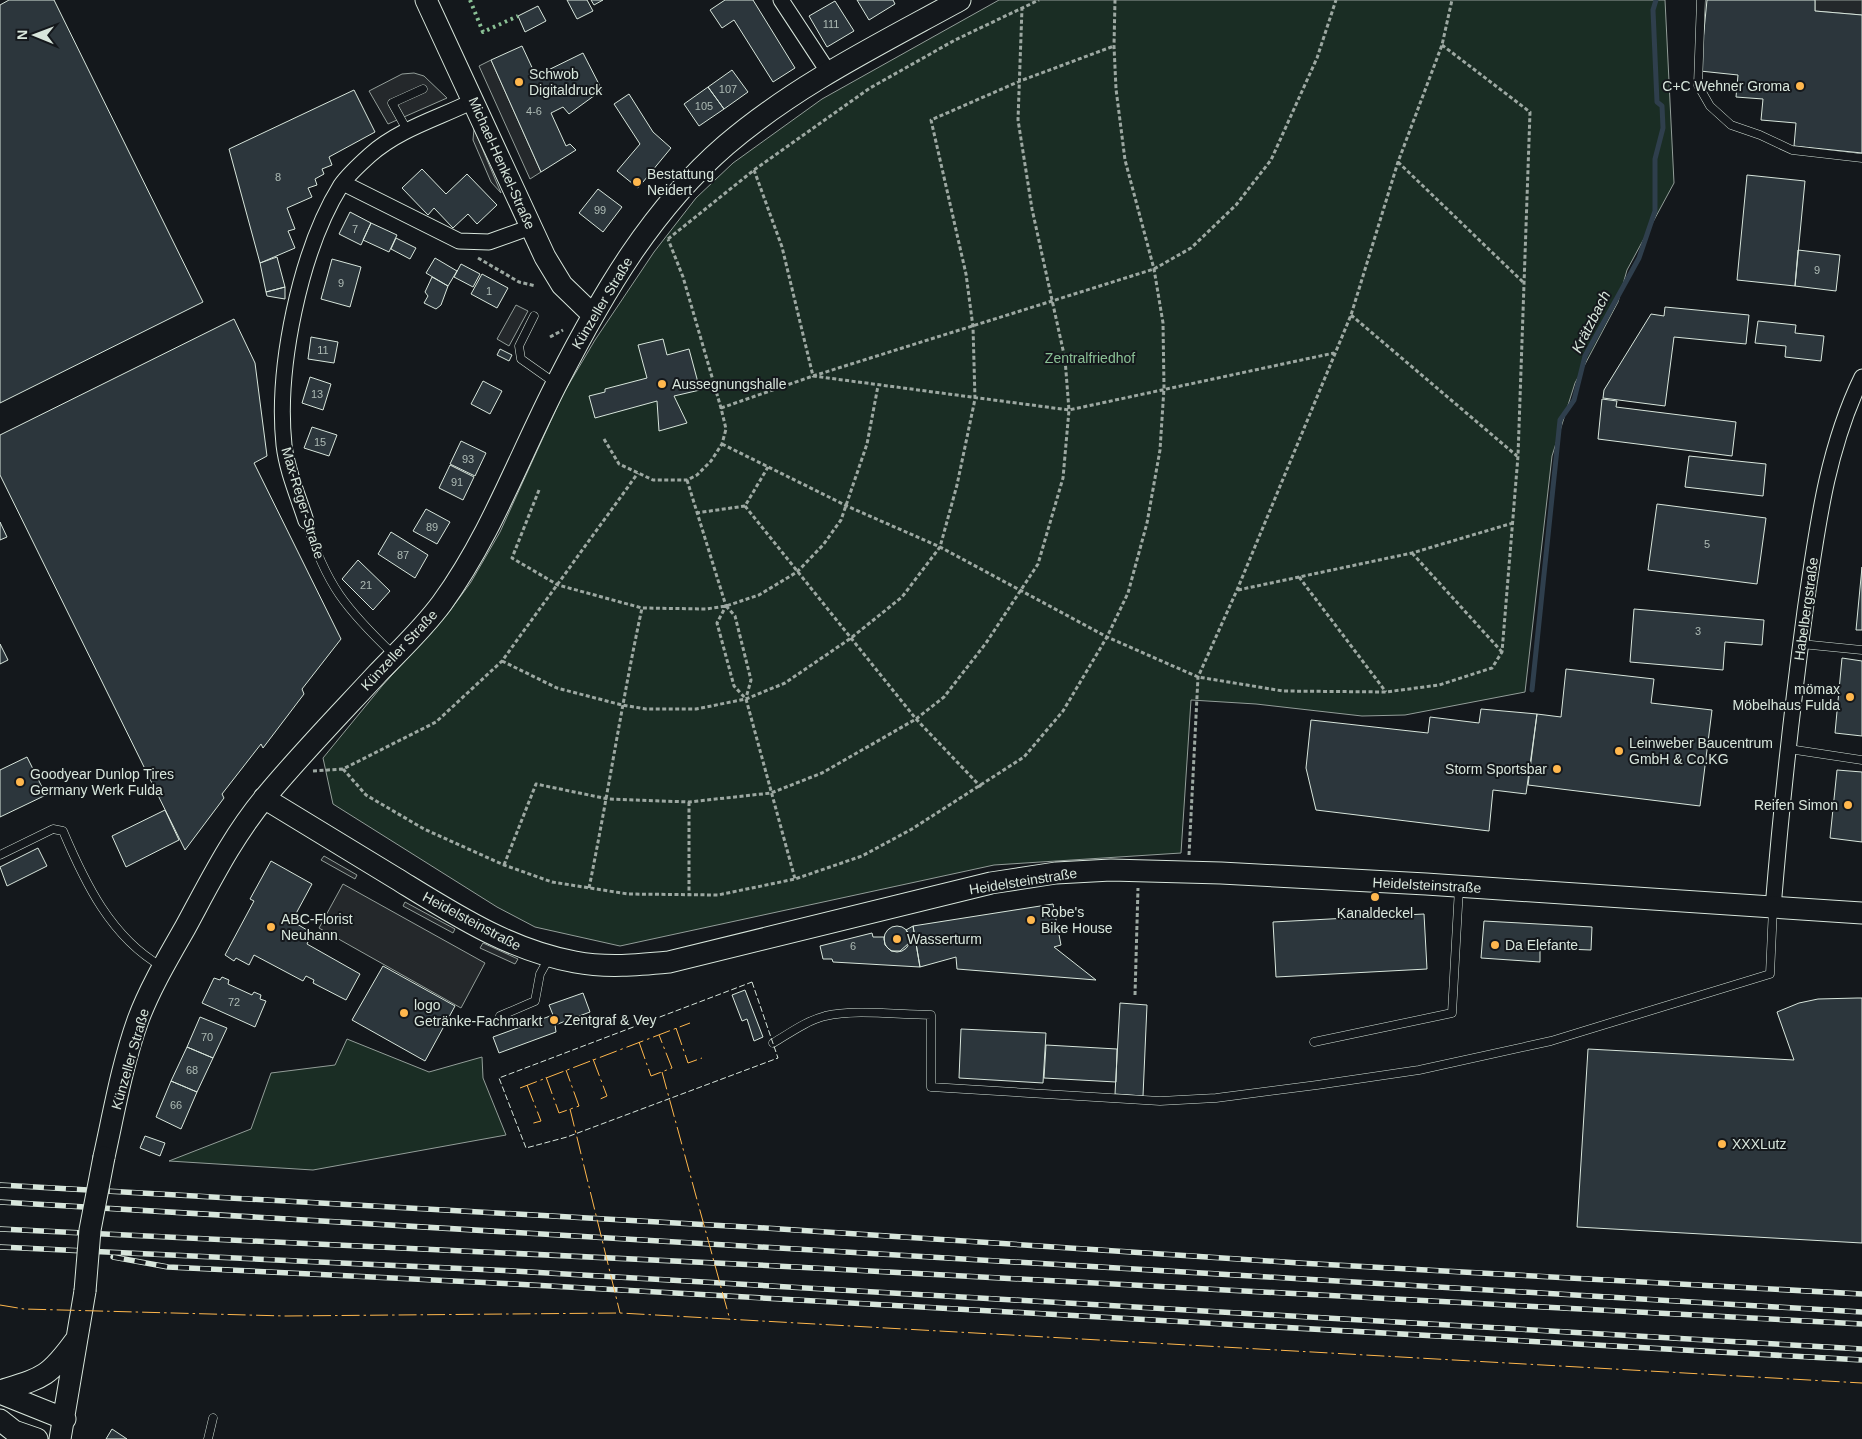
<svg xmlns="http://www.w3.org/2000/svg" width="1862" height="1439" viewBox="0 0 1862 1439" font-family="Helvetica,sans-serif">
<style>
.green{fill:#1a2d24;stroke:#939e99}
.parking{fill:#24282b;stroke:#939e99}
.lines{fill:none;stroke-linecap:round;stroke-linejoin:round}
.stream{stroke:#2f3f4d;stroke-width:5}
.building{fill:#2c363c;stroke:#d8e6dc}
.lane-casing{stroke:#d8e6dc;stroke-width:9}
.street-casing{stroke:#d8e6dc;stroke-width:17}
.secondary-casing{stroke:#d8e6dc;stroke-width:23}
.path{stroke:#9da8a2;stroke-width:3;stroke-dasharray:4 2.5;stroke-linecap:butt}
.lane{stroke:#14181c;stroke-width:8}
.street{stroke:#14181c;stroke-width:15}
.secondary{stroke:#14181c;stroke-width:21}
.rail-casing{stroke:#d8e6dc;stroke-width:5.5}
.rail{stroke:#14181c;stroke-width:4;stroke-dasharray:11;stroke-linecap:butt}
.secondary-bridge-casing{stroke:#d8e6dc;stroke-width:23;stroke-linecap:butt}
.secondary-bridge{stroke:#14181c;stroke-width:21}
.hedge{stroke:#8ac095;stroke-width:4;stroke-dasharray:2.5 4;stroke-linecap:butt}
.fence{stroke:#d8e6dc;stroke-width:1;stroke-dasharray:6 2.5;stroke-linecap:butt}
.power{stroke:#ffb74d;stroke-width:1;stroke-dasharray:18 4 2.5 4;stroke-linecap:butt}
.poi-dot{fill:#ffb74d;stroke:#14181c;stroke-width:2}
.labels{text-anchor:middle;stroke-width:4;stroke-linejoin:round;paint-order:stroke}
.number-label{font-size:11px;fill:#adbab4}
.poi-label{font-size:14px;fill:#d8e6dc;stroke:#14181c;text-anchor:start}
.street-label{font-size:14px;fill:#d8e6dc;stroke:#14181c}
.park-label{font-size:14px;fill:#8ac095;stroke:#14181c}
.water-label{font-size:15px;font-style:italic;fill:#d8e6dc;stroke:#14181c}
</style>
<rect width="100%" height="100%" fill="#14181c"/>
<path class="green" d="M999 0H1665L1674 183 1627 270 1618 302 1575 383 1552 456 1525 692 1405 715 1362 716 1256 704 1191 700 1181 853 994 865 620 946 535 927 497 907 333 804 323 758 382 686 449 612 471 582 500 532 563 394 595 340 654 252 696 198 733 163 822 99Z
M347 1039 429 1072 482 1057 483 1078 506 1135 313 1170 169 1161 251 1129 271 1073 335 1065Z"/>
<path class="parking" d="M1815 0H1862V15L1815 11Z
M491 60 541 172 530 179 479 66Z
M414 73 424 76 447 98 388 124 369 91 402 74Z
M474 129 501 193 491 182 473 140Z
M516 305 528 311 509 346 497 339Z
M324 856 357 875 355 879 321 860Z
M343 884 485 963 461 1008 319 928Z
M405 902 455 929 453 933 403 906Z
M483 943 518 959 515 964 480 948Z"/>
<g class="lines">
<path class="stream" d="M1532 690 1560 420 1574 400 1585 356 1639 258 1655 211V159L1663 128 1662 106 1657 102 1653 10 1656 0"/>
</g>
<path class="building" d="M9 0H54L203 302 0 403V5Z
M567 0H587L593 11 577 19Z
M591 0H603L594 5Z
M725 0H753L795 68 773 82 734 20 722 28 710 10Z
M857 0H893L895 4 869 20Z
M1707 0H1815V11L1862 15V153L1794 146 1796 123 1761 120 1763 99 1736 97 1738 75 1700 71Z
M835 1 854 31 827 47 809 16Z
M538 6 546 21 525 32 518 16Z
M522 46 536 76 583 53 602 90 569 114 563 107 551 113 566 146 570 144 576 150 541 172 491 60Z
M732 70 748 92 724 109 708 87Z
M708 87 724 109 699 126 684 104Z
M354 90 375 132 329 157 332 165 322 169 324 174 315 179 317 185 308 188 312 197 287 208 295 229 288 231 295 248 260 263 229 149Z
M629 94 653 132 671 148 638 188 617 171 640 144 614 104Z
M422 169 446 194 467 174 497 205 477 224 468 214 453 228 434 208 428 215 402 188Z
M1747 175 1805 181 1795 286 1737 280Z
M598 189 622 207 603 232 579 213Z
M350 212 371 223 361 245 339 234Z
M371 223 397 235 389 252 363 240Z
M396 238 416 248 410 259 391 249Z
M1798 250 1840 255 1836 291 1795 286Z
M277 257 285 287 266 292 260 263Z
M435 258 457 271 448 286 426 273Z
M332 259 361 267 350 307 321 299Z
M461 264 480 274 473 287 454 277Z
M482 274 508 288 497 308 471 294Z
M432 277 448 286 441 305 436 309 424 303 428 296 425 292Z
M285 287V299L267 296 266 292Z
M1665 307 1749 315 1746 344 1674 337 1665 406 1603 398 1604 390 1651 314 1664 316Z
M234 319 255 363 267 456 254 463 341 639 302 689 304 694 263 748 261 744 222 794 224 798 185 850 0 475V435Z
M1758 321 1796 325 1795 333 1824 336 1821 361 1785 357 1786 346 1755 343Z
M311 337 338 342 334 363 308 359Z
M663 339 667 355 689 349 700 390 674 396 687 423 659 431 657 401 595 418 589 396 605 392V389L647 378 638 345Z
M500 349 512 355 509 361 497 355Z
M310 377 331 384 323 410 302 403Z
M483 381 502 391 490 414 471 404Z
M1602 399 1617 401 1616 407 1736 422 1732 456 1598 439Z
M312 427 337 435 329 456 304 448Z
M461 441 486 453 475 476 450 464Z
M1689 456 1766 464 1763 496 1685 487Z
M450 465 474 477 463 500 439 488Z
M1657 504 1766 518 1757 584 1648 570Z
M426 509 450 522 437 544 413 531Z
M0 522 7 537 0 540Z
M391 532 428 555 415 578 378 554Z
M358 560 390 591 373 610 342 579Z
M1862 567V630H1856Z
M1634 609 1764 620 1762 645 1725 642 1723 670 1630 662Z
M0 644 8 660 0 664Z
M1842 658 1862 661V736L1835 733Z
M1566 669 1654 679 1651 703 1712 710 1700 806 1528 785 1537 714 1561 717Z
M1481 709 1537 714 1526 794 1493 790 1489 831 1316 810 1306 768 1311 720 1428 733 1430 717 1479 723Z
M27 757 46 795 0 817V770Z
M1837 770 1862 772V842L1830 838Z
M165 810 179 840 126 867 112 836Z
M38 848 47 866 7 886 0 867Z
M271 861 312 884 292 921 312 933 307 944 360 974 346 1000 313 983 314 980 306 976 303 981 254 955 249 965 236 958 234 961 225 955 254 901 250 899Z
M1053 904 1061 945 1054 947 1096 980 957 969 956 957 920 967 913 926Z
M1424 914 1427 969 1276 977 1273 922Z
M1484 921 1592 927 1591 950 1540 948V962L1481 958Z
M913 926 920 967 833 962 832 959H823L820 946 872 933 873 937H884L885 945 891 951H900L909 943V936L906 930Z
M884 939a13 13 0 1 1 26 0a13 13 0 1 1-26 0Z
M383 966 455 1006 425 1061 352 1020Z
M222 977 229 980 228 984 252 995 254 992 261 995 260 999 266 1001 255 1027 202 1003 214 978 220 980Z
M745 990 763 1037 754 1041 747 1019 742 1021 732 995Z
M583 993 590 1012 555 1025 556 1032 499 1053 493 1037 553 1015 549 1005Z
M1857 998H1862V1243L1577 1227 1588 1049 1794 1060 1777 1012 1799 1003 1818 999Z
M1120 1003 1147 1005 1143 1096 1115 1094Z
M200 1017 227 1028 213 1058 187 1047Z
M961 1029 1046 1033 1043 1083 959 1078Z
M1046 1045 1117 1049 1116 1082 1044 1078Z
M187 1047 213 1058 197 1092 171 1081Z
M171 1081 197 1092 181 1129 156 1117Z
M145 1136 165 1143 160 1156 140 1148Z
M112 1429 127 1439H106Z"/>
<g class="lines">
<g class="lane-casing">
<path id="lane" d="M1701 0 1698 85 1710 106 1731 125 1760 135 1792 150 1862 158
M407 130 392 103 423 89
M534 316 519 346 521 359 555 383
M306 521C326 585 346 609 394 655
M1801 644 1862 650
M1789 749 1862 760
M0 855 53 829 63 831C85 883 111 937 161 966
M500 1016 535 1001 540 974 549 958
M1314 1042 1452 1013 1459 888
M773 1043C790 1033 806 1021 825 1016 856 1009 899 1015 931 1015V1087L1160 1101 1216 1098 1317 1085 1419 1070 1551 1041 1770 974 1773 908
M208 1439 213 1418"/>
</g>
<g class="street-casing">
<path id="street" d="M781 0 829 73
M343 183 459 241 489 242 531 227
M306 521C298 496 287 471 284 445 276 368 300 251 341 185 348 175 360 164 370 155 399 129 439 118 473 101
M1773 908C1781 809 1792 709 1805 611 1817 530 1826 451 1862 377"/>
</g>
<g class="secondary-casing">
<path id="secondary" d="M426 0 545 257 562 285 593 315
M264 798C309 825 353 852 397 879 454 914 509 950 575 962 606 968 638 965 669 962L991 883 1056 873 1111 870 1221 873 1426 884 1862 913
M104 1157C114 1112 122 1065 138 1020 150 988 168 958 185 928 210 882 233 835 267 795 302 753 340 714 377 674 399 651 423 629 442 603 492 534 520 454 559 379 603 293 652 209 726 145 796 85 880 44 960 0
M0 1391C42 1378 48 1378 75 1341
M0 1393 65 1419
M0 1420 14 1431 37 1439
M60 1439 85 1291"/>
</g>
<path class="path" d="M1398 162 1523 282
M754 170 782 247 813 376 1069 410 1334 353
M668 239 754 170 870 88 955 40 1039 0
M478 258 519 282 536 286
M1351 315 1517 456
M550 337 563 330
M721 408 813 376 1154 269 1191 248 1236 205 1271 160 1317 58 1336 0
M604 439 619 464 653 480H687L697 475 711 461 722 444 726 429 721 408 683 277 668 239
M722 444 847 506 940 547 1107 637 1198 677 1283 691 1386 692 1439 685 1492 668 1502 652 1518 456 1530 112 1442 45
M687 480 726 606 717 623 734 686 746 699 795 879
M539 490 512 558 558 585 642 608 706 609 726 606 759 595 797 572 823 545 841 520 867 444 878 386
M745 506 916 719 981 787
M696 513 745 506 768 467
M1412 553 1502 652
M1299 577 1386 692
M1238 590 1412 553 1513 523
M726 606 735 616 751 680 746 698
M502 661 557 688 622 705 646 709H696L746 699 785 683 851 638 902 597 940 547 957 485 975 399 973 327 966 274 931 120 1020 81 1114 46
M343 769 366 795 424 829 504 865 552 882 628 894 718 895 795 879 862 856 912 829 1024 757 1063 711 1107 637 1128 593 1147 523 1160 450 1164 388 1163 323 1154 269 1125 160 1116 89 1114 46 1115 0
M313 771 343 769 436 722 502 661 638 473
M689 802V895
M1189 855 1198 677 1237 590 1351 315 1398 162 1442 45 1452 0
M504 865 536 784 608 799 689 802 771 793 822 773 916 719 944 697 986 643 1038 564 1063 478 1069 410 1065 359 1032 209 1018 120 1022 8
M589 888C608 795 622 701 642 608
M1135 995 1138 888"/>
<use href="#lane" class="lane"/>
<use href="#street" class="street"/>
<use href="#secondary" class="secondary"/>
<g class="rail-casing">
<path id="rail" d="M0 1185 765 1228 1299 1263 1862 1294
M0 1202 1862 1312
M0 1229 758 1265 1862 1324
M0 1247 513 1271 1862 1349
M113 1257 168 1267 514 1284 1862 1360"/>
</g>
<use href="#rail" class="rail"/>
<g class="secondary-bridge-casing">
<path id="secondary-bridge" d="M85 1291 90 1230 104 1157"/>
</g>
<use href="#secondary-bridge" class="secondary-bridge"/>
<path class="hedge" d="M470 0 483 32 518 16"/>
<path class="fence" d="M752 982 778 1058 567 1137 526 1148 499 1078Z"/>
<path class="power" d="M676 1028 688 1063 702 1058
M639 1042 651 1076 672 1068 659 1035
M593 1059 607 1096 598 1100
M662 1072 730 1320
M546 1077 559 1113 579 1106 566 1070
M527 1085 541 1121 530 1124
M520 1088 690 1023
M570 1109 620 1313
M0 1305 24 1309 285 1316 620 1313 1862 1383"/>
</g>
<g class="poi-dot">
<circle cx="519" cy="82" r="5"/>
<circle cx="1800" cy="86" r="5"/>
<circle cx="637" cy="182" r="5"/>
<circle cx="662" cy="384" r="5"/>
<circle cx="1850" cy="697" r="5"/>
<circle cx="1619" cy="751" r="5"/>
<circle cx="1557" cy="769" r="5"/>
<circle cx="20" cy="782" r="5"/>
<circle cx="1848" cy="805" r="5"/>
<circle cx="1375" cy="897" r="5"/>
<circle cx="1031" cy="920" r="5"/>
<circle cx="271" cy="927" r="5"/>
<circle cx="897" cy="939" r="5"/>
<circle cx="1495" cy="945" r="5"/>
<circle cx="404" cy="1013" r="5"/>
<circle cx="554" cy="1020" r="5"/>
<circle cx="1722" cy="1144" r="5"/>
</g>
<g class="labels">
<g class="number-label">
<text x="831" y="28">111</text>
<text x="728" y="93">107</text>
<text x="704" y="110">105</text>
<text x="534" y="115">4-6</text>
<text x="278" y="181">8</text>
<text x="600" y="214">99</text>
<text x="355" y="233">7</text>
<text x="1817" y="274">9</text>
<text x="341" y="287">9</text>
<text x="489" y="295">1</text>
<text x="323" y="354">11</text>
<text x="317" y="398">13</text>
<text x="320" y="446">15</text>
<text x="468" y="463">93</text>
<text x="457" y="486">91</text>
<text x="432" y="531">89</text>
<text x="1707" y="548">5</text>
<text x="403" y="559">87</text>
<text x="366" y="589">21</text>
<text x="1698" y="635">3</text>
<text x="853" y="950">6</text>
<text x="234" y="1006">72</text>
<text x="207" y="1041">70</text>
<text x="192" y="1074">68</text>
<text x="176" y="1109">66</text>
</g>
<g class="poi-label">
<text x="529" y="79">Schwob<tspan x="529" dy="16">Digitaldruck</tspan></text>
<text x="1790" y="91" text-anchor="end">C+C Wehner Groma</text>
<text x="647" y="179">Bestattung<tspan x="647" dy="16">Neidert</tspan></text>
<text x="672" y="389">Aussegnungshalle</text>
<text x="1840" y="694" text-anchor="end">mömax<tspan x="1840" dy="16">Möbelhaus Fulda</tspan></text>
<text x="1629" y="748">Leinweber Baucentrum<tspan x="1629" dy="16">GmbH &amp; Co.KG</tspan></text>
<text x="1547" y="774" text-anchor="end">Storm Sportsbar</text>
<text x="30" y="779">Goodyear Dunlop Tires<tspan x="30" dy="16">Germany Werk Fulda</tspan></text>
<text x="1838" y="810" text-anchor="end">Reifen Simon</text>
<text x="1041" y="917">Robe's<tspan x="1041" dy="16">Bike House</tspan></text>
<text x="1375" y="918" text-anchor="middle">Kanaldeckel</text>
<text x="281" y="924">ABC-Florist<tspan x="281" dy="16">Neuhann</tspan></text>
<text x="907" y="944">Wasserturm</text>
<text x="1505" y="950">Da Elefante</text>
<text x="414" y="1010">logo<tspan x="414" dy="16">Getränke-Fachmarkt</tspan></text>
<text x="564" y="1025">Zentgraf &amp; Vey</text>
<text x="1732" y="1149">XXXLutz</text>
</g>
<g class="street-label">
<text transform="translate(502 163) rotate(66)" y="5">Michael-Henkel-Straße</text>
<text transform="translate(602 303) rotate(-59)" y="5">Künzeller Straße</text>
<text transform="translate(303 503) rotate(73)" y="5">Max-Reger-Straße</text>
<text transform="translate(1806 609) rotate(-82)" y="5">Habelbergstraße</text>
<text transform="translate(399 650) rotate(-47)" y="5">Künzeller Straße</text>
<text transform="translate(1023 881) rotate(-9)" y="5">Heidelsteinstraße</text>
<text transform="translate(1427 885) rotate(3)" y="5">Heidelsteinstraße</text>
<text transform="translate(472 921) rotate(28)" y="5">Heidelsteinstraße</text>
<text transform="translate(130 1059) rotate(-74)" y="5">Künzeller Straße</text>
</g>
<g class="park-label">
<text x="1090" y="363">Zentralfriedhof</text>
</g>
<g class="water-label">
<text transform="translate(1591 322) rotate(-63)" y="5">Krätzbach</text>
</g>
</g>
<g transform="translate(35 35) rotate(271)" stroke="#14181c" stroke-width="4" paint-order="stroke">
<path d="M0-4L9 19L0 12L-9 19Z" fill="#d8e6dc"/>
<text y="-8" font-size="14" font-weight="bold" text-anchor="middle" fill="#d8e6dc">N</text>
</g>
</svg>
